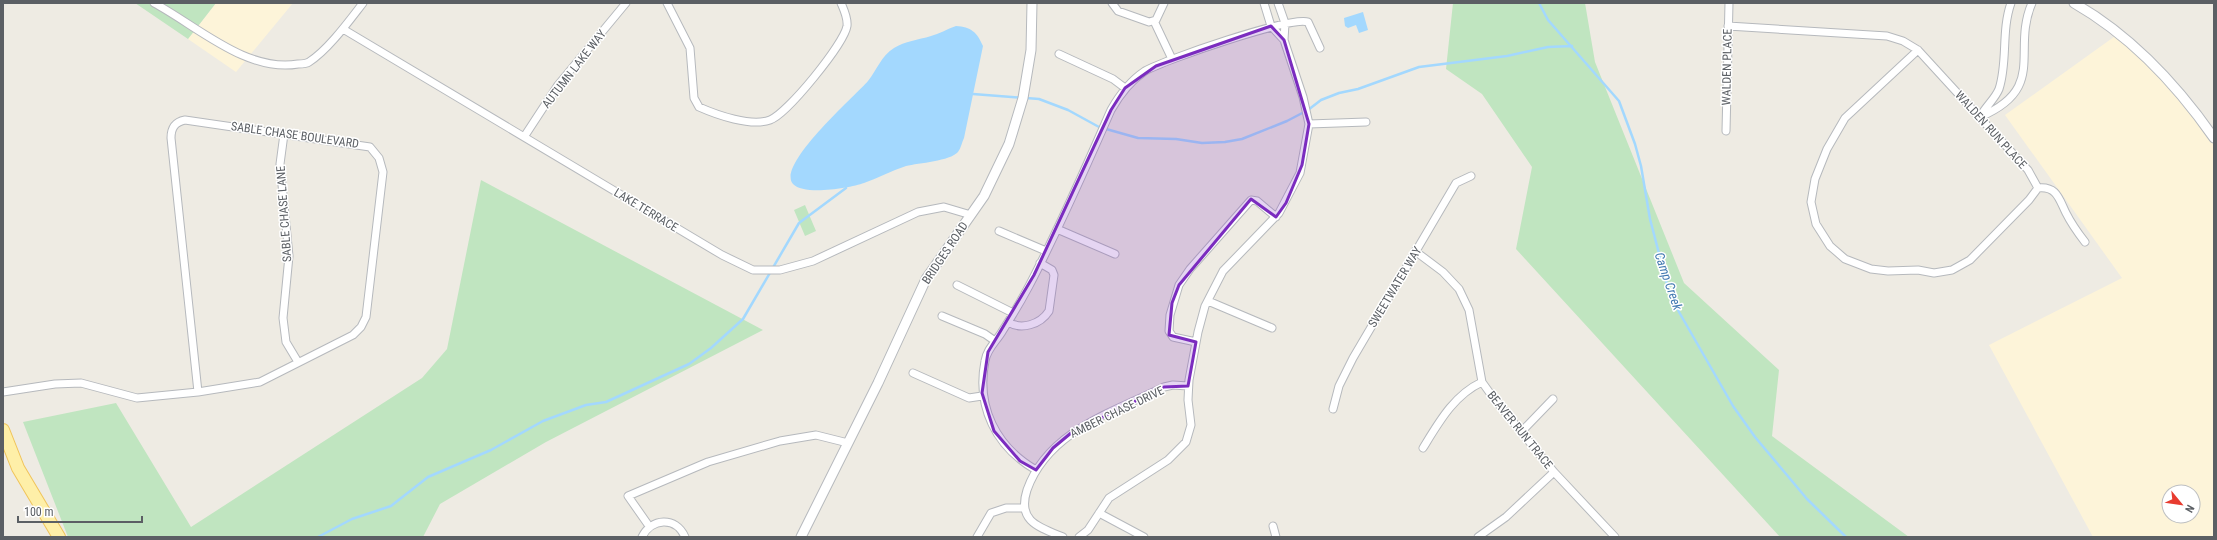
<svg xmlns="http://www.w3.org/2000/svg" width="2217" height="540" viewBox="0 0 2217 540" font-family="'Roboto Condensed',sans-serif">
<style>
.commercial{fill:#fdf4d9;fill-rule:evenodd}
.green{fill:#c0e5c0}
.water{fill:#a3d8fe}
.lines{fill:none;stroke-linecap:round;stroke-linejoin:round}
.stream{stroke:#a3d8fe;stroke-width:2.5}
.minor-casing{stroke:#b6b9bd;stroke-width:9}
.tertiary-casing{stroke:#b6b9bd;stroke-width:11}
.primary-casing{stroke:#f0c45a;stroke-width:14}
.minor{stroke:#fff;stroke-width:7}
.tertiary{stroke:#fff;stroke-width:9}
.primary{stroke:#feefa8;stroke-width:12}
.marked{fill:#7b2cbf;fill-opacity:0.2;stroke:#7b2cbf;stroke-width:3;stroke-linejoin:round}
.labels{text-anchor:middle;stroke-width:3;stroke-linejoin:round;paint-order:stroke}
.street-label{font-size:12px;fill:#5b5f64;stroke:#fff}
.water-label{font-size:13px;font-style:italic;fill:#4078b0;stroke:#fff}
</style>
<rect width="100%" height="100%" fill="#eeebe3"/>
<path class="commercial" d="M216 3H293L236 72 188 39Z
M2118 34 2214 133V537H2093L1989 345 2122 278 2005 115ZM2169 492H2193V516H2169Z"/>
<path class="green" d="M135 3H216L188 39Z
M1453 3H1585L1595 62 1684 283 1779 370 1772 436 1909 537H1780L1516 249 1532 167 1482 94 1446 69Z
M481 180 763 330 546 442 440 504 423 537H68L23 422 116 403 191 527 422 378 447 349Z
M805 205 816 231 805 236 794 210Z"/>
<path class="water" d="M1363 12 1368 30 1359 33 1356 25 1348 28 1345 26 1344 18Z
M956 26C971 27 977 32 983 46L964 138C962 142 961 148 958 152 950 161 919 163 906 166 891 171 878 178 864 183 850 188 804 196 793 184 776 165 855 96 868 81 877 70 881 56 894 48 905 41 918 40 931 36 939 34 947 29 956 26Z"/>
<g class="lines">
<path class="stream" d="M1539 3 1548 20 1619 101 1635 144 1641 166 1650 219 1668 288 1679 312 1733 406 1755 437 1807 499 1846 537
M973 94 1039 99 1068 110 1099 127 1138 138 1176 139 1202 143 1225 142 1242 139 1287 121 1308 110 1321 100 1339 93 1358 89 1419 67 1507 56 1548 47 1572 46
M318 537 352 519 391 506 428 477 491 450 543 421 586 405 606 402 689 364 711 348 743 319 799 223 846 188"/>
<g class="minor-casing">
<path id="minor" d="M154 3C197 26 247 73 298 64 301 64 306 64 309 62 328 50 349 21 363 3
M667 3 690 48 694 98 699 107C717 115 751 127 770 120 787 114 844 44 847 26 848 18 844 10 841 3
M1112 3 1118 11 1149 22 1156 20 1164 3
M1264 3 1271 26 1284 40
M1154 21 1172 59
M1728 26 1887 36 1903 41 1918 50 2028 170 2038 188
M343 29 722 255 753 270H780L813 261 918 212 944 207 971 215
M1918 50 1845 118 1827 149 1815 179 1811 202 1816 224 1830 246 1845 259 1871 269 1888 271 1918 270 1934 273 1952 270 1970 260 2029 200 2038 188
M1059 54 1113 79 1125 88
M1980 117C2048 88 2011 51 2032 3
M1980 117C1985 107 1995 99 1999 89 2008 62 2001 31 2011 3
M1309 124 1366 122
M1726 131 1729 3
M284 134 280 164 289 256 283 318 286 342 298 362
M524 137 558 85 626 3
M2038 188C2057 186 2059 199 2066 213 2071 223 2078 233 2085 242
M1057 229 1115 254
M999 231 1046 251
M1415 251 1443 272 1459 289 1469 310 1482 382 1492 396 1554 472 1615 537
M957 285 1013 313
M1208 301 1272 328
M942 316 985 334 995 341
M1008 322C1021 330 1040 325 1049 311L1054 275 1052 270 1040 263
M1196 342 1173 337 1169 331 1170 315 1179 285 1190 269 1251 200 1257 201 1276 217
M913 373 969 398 982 396
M3 392 55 384 81 383 137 398 198 392 260 382 353 335 361 327 366 317 383 172 379 158 370 147 185 120C175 122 171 128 171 138L198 392
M1333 409 1339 386 1353 358 1456 183 1471 176
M1522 431 1553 399
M1423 448C1439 422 1454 395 1482 382
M1036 470C996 447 976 407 985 361 987 348 997 341 1003 330 1012 316 1021 301 1029 286 1059 229 1085 169 1111 110 1120 94 1130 81 1145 71 1164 60 1291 16 1308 22L1320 48
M1099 513 1144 537
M649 526 628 496 708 462 780 441 816 435 848 443
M1273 526 1276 537
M642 537C651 518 676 516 685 537
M977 537 991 513 1006 508H1024
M1063 537C1038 527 1017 521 1027 490 1048 431 1113 412 1164 387L1173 385 1188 386
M1079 537 1088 530 1109 498 1168 460 1186 442 1191 425 1188 400 1189 380 1198 332 1205 306 1223 271 1279 213 1300 173 1309 124 1303 97 1284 40 1285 23 1278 3
M1478 537 1506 517 1554 472"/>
</g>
<g class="tertiary-casing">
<path id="tertiary" d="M2074 3C2130 35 2177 85 2214 138
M801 537 878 383 926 279 984 196 1009 144 1023 98 1031 50 1032 3"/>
</g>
<g class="primary-casing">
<path id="primary" d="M3 430 18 468 59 537"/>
</g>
<use href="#minor" class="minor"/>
<use href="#tertiary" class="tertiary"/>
<use href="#primary" class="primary"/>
</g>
<path class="marked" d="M1271 26 1284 40 1309 124 1302 165 1286 203 1276 217 1251 199 1179 285 1172 303 1169 335 1196 342 1188 386 1164 387 1071 433 1053 448 1036 470 1020 461 994 431 982 393 988 352 1034 275 1111 110 1125 88 1156 66Z"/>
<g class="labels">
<g class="street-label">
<text transform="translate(1727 67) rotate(-89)" y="4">WALDEN PLACE</text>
<text transform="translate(574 69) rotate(-52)" y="4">AUTUMN LAKE WAY</text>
<text transform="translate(1991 130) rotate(48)" y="4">WALDEN RUN PLACE</text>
<text transform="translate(295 135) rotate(8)" y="4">SABLE CHASE BOULEVARD</text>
<text transform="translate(646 210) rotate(31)" y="4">LAKE TERRACE</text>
<text transform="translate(284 214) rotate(-94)" y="4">SABLE CHASE LANE</text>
<text transform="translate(945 253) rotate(-56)" y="4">BRIDGES ROAD</text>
<text transform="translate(1395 287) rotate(-59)" y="4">SWEETWATER WAY</text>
<text transform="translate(1117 412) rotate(-26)" y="4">AMBER CHASE DRIVE</text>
<text transform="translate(1520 430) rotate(51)" y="4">BEAVER RUN TRACE</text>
</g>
<g class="water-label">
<text transform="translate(1669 281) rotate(71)" y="5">Camp Creek</text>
</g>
</g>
<rect width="2217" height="540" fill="none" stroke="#5b5f64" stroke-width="8"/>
<g transform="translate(2181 504) rotate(119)"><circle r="19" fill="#ffffff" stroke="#bdbfc1"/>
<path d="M0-3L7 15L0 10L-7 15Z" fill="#e83b2f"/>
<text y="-6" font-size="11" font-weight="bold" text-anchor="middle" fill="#5b5f64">N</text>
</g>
<path d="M18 516v6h124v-6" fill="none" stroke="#5b5f64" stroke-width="2"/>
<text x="24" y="516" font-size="12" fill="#5b5f64" stroke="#ffffff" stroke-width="3" paint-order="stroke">100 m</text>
</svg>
